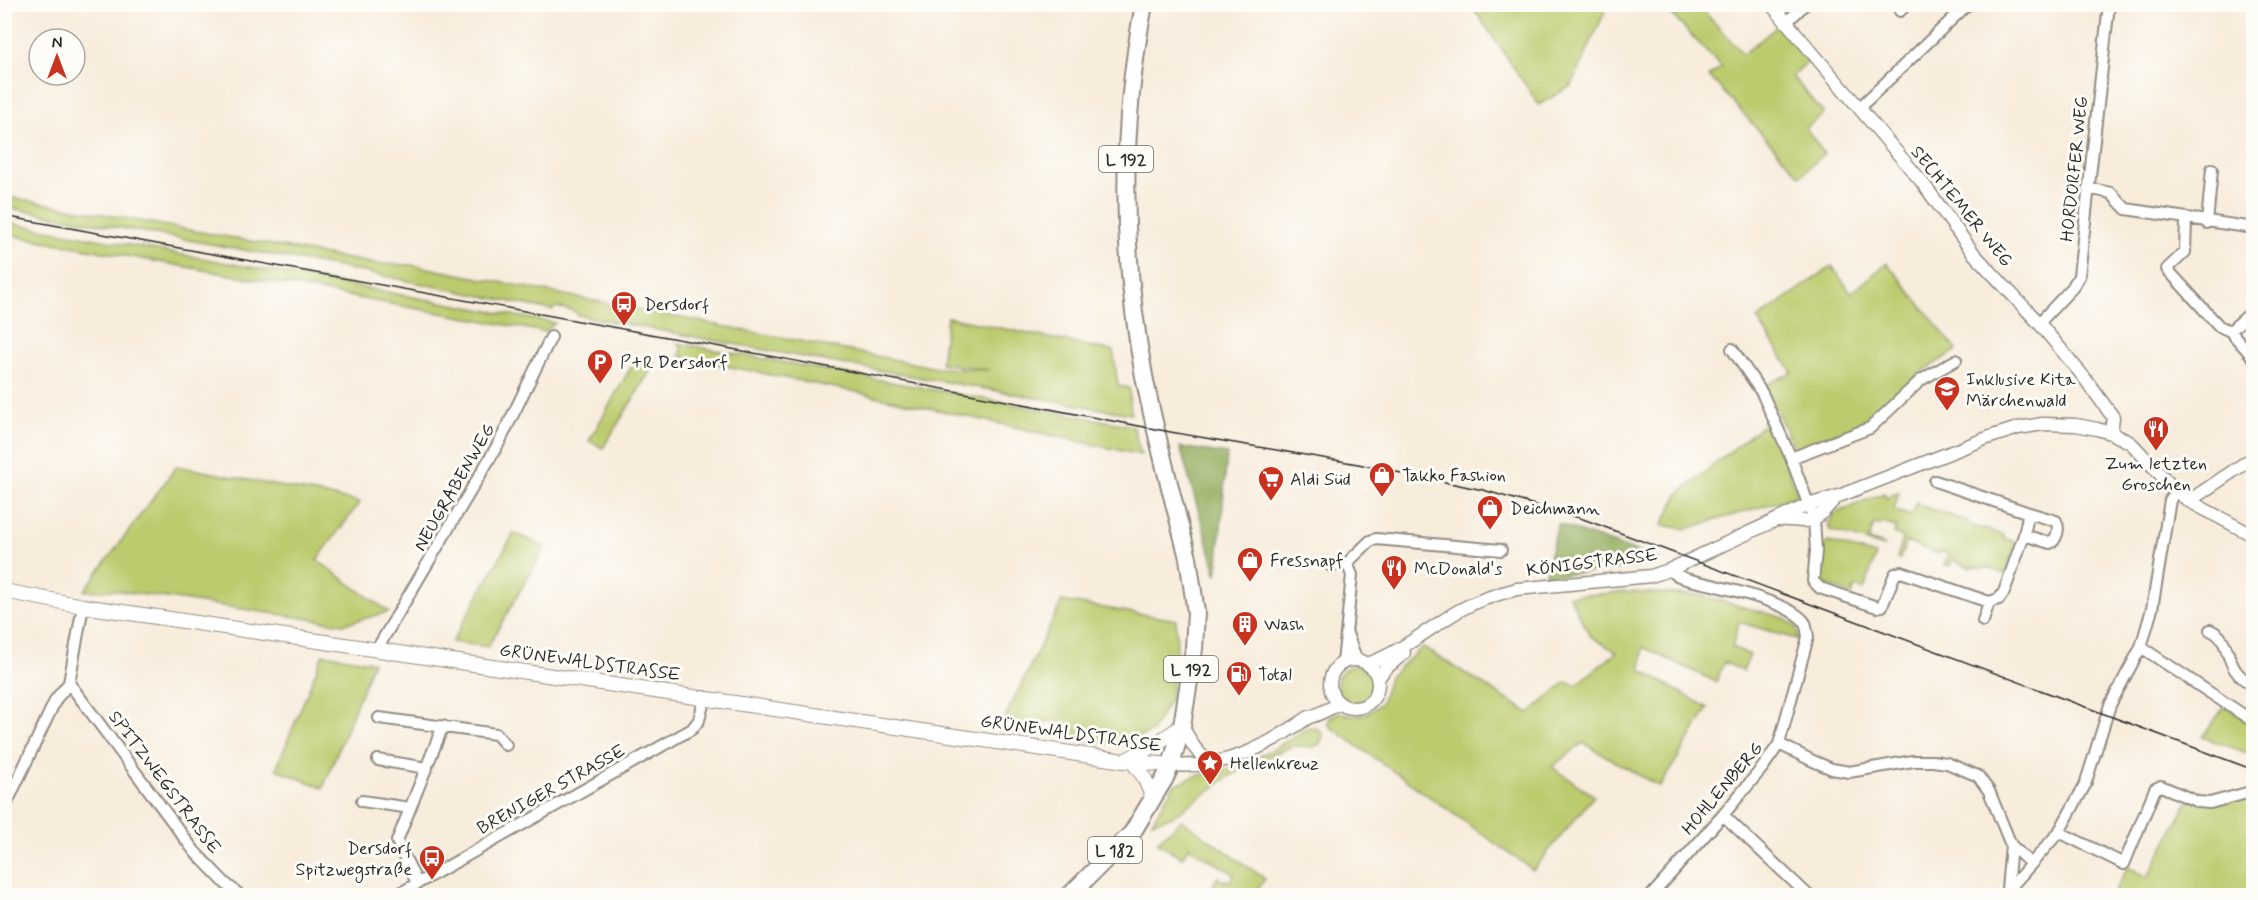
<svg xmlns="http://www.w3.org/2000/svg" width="2258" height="900" viewBox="0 0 2258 900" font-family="Mynerve,sans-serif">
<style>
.green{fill:#bccb6d;stroke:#747b4c;stroke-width:1.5}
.forest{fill:#95af60;stroke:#606d46;stroke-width:1.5}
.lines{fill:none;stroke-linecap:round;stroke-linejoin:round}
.minor-casing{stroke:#928c83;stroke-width:14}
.tertiary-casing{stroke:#928c83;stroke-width:15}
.secondary-casing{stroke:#928c83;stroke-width:16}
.primary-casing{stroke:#928c83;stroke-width:20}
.minor{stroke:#fff;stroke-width:10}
.tertiary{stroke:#fff;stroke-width:12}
.secondary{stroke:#fff;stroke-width:14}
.primary{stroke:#fff;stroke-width:16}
.tram{stroke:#2b2b2b;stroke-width:1.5}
.labels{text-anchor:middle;stroke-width:6;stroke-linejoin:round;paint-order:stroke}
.shield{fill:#fdfcf7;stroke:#6a6a68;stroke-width:1.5}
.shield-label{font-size:16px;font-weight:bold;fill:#2b2b2b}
.street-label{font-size:18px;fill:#2b2b2b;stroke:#fdfcf7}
.poi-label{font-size:18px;fill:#2b2b2b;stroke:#fdfcf7;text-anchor:start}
</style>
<rect width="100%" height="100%" fill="#fdfcf7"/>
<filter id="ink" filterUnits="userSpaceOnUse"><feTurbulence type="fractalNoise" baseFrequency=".0167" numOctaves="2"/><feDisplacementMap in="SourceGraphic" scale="12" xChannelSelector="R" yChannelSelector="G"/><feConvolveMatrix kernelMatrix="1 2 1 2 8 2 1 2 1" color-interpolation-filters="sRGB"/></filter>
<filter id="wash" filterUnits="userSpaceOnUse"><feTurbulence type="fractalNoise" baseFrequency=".008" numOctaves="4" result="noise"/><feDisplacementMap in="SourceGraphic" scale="24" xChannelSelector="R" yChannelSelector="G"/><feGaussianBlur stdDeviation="1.35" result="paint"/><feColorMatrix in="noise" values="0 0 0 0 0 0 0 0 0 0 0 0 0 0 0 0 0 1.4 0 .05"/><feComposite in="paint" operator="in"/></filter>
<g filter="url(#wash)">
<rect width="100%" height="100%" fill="#f8ecdb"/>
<path class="green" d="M1463 5H1608L1571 86 1539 105 1476 12Z
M1662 5H1698L1743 54 1780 24 1809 61 1792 76 1824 114 1806 128 1824 154 1800 176 1709 76 1722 67Z
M4 196 376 264 412 265 937 368 989 370 941 363 947 317 1113 351 1118 386 1129 388 1131 414 819 360 578 315 574 311 556 307 552 310 344 268 5 207Z
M4 222 555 323 545 332 5 234Z
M1887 263 1957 350 1920 373 1862 424 1794 450 1793 445 1764 386 1792 372 1757 319 1832 266 1851 293Z
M677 343 1133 426 1141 455 856 392 680 357 682 348Z
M635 360 655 363 603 448 589 441Z
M1770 419 1798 496 1686 529 1662 525 1679 493Z
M177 466 360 502 317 560 389 612 344 624 113 590 84 591Z
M1899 492 1894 510 1911 516 1916 502 1920 505 1968 522 1967 524 2004 535V538L2016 542 2005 574 1984 567 1983 569 1973 566 1972 568 1956 562V560L1953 559 1950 566 1944 564 1948 554 1940 551 1939 554 1906 542 1900 559 1897 558 1903 538 1894 534 1896 527 1882 523 1881 525 1874 524 1869 540 1884 545V547L1830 530 1828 524 1835 513 1884 493 1886 498Z
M514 533 545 547 488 647 452 642Z
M1829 542 1876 555 1864 590 1855 587 1852 595 1824 583 1821 578 1823 546Z
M1627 592 1699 595 1784 618 1796 627 1799 640 1739 622 1732 647 1750 655 1743 671 1724 662 1716 682 1643 647 1641 670 1708 708 1660 787 1583 743 1552 767 1594 796 1533 870 1328 725V719L1339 712 1352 716 1367 714 1381 703 1390 676 1423 647 1529 713 1566 682 1576 685 1617 652 1590 636 1569 596Z
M1062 601 1176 620 1177 654 1170 699 1152 732 1120 745 1075 738 1073 729 1056 720 1033 724 1004 720Z
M323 654 373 662 323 788 276 769Z
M1337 684a18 18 0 1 1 36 0a18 18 0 1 1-36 0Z
M2225 706 2253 726V755L2202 737Z
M1309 727 1318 729 1323 735 1320 744 1312 747 1292 746 1230 776 1173 816 1152 822 1174 785 1195 776 1240 766 1274 749Z
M2253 796V895L2112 896 2128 867 2148 877 2188 801Z
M1182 820 1265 879 1253 895H1229L1213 885 1218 877 1224 882 1226 879 1230 882 1234 874 1189 847 1182 858 1157 842Z"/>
<path class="forest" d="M1180 447 1227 454 1217 575Z
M1558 524 1658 559 1642 566 1544 577Z"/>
</g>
<g filter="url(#ink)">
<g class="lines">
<g class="minor-casing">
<path id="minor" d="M1900 11 1907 4
M1787 22 1805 4
M1859 108 1968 4
M2088 188 2111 193 2126 209 2254 228
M2186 219 2185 252 2167 269 2219 326 2230 331 2254 310
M2207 223 2212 169
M2039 323 2072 288 2079 276 2109 4
M2230 331 2254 358
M1732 349 1762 393 1791 458 1814 519 1816 551 1813 581 1820 588 1877 607 1882 606 1895 574 1901 572 1989 602 1999 599 2004 592 2024 535 2028 516 2026 512 1935 481
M1791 458 1870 428 1921 380 1956 360
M2024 535 2050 543C2057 540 2060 528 2056 521L2026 512
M1331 566 1347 563 1370 541 1376 539 1501 550
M1983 621 1989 602
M2210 630C2235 640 2220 670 2254 685
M1347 634 1357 661
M2141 647 2254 722
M377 649 500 441 551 337
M1343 663 1352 575 1347 563
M69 683 195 852 226 884 241 896
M379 718 496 734 506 745
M1779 744 1813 761 1832 769 1849 772 1913 761H1933L1947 763 1978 776 1989 791 2011 845 2007 889
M378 760 427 768
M362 801 410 808
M4 809 56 699 69 683 83 606
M1723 815 1809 896
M2059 832 2124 864 2155 789 2161 786 2198 802 2210 803 2254 791
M2011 845 2031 864
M417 883 397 841 443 726
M395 896 692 729 699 720 705 697
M1651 896 1723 815 1763 767 1779 744 1808 637C1807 633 1807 627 1805 623 1794 605 1737 591 1716 586 1697 580 1687 583 1669 570
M2003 896 2059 832 2085 785 2110 705 2141 647 2152 609 2170 500 2176 491"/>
</g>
<g class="tertiary-casing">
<path id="tertiary" d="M1771 4 1922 182 1974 254 2039 323 2083 376 2113 417 2111 433
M2189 501 2254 457
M1779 520C1788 519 1795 521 1804 521 1819 521 1826 507 1836 498
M1330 684a24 24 0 1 1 48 0a24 24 0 1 1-48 0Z
M1367 664C1402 652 1429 628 1460 610 1478 600 1497 594 1517 589L1651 576 1669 570 1808 505 1839 496 1990 437 2018 428 2043 424 2076 425 2097 429 2111 433 2131 443 2176 491 2189 501 2254 536
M1378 679 1384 670 1404 653
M1182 726 1194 747 1209 764
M1171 765C1226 769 1265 747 1309 717 1320 715 1330 707 1341 704"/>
</g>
<g class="secondary-casing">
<path id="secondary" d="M4 591 83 606 1124 761 1171 765
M1124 761 1153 746 1182 726
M1133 762 1144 777 1153 798"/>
</g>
<g class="primary-casing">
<path id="primary" d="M1069 896 1132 833 1165 778 1171 765 1182 726 1194 649 1196 612 1188 558C1173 498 1156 437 1144 376 1121 253 1120 128 1144 4"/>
</g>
<use href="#minor" class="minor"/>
<use href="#tertiary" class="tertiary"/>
<use href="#secondary" class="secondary"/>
<use href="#primary" class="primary"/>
<path class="tram" d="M4 216 743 351 1176 433 1358 464 1483 490 1583 519 2254 770"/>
</g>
</g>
<defs>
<g id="bus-pin" transform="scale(1.35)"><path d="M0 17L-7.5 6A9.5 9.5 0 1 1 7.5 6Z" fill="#c8321e" stroke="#fdfcf7"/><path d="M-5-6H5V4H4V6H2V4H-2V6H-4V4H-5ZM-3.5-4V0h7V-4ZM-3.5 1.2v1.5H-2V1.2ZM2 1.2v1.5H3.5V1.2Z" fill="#fff"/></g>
<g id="parking-pin" transform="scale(1.35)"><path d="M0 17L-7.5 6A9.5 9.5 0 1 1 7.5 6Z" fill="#c8321e" stroke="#fdfcf7"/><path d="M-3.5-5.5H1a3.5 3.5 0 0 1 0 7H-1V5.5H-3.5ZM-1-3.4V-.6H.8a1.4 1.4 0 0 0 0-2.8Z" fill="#fff"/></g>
<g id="school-pin" transform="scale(1.35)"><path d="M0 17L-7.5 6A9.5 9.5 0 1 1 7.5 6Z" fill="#c8321e" stroke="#fdfcf7"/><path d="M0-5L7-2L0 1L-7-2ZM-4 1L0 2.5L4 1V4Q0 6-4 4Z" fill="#fff"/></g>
<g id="restaurant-pin" transform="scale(1.35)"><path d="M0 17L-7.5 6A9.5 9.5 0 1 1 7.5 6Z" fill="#c8321e" stroke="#fdfcf7"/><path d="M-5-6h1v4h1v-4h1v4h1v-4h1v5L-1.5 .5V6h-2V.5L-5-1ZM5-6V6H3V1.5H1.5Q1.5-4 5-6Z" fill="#fff"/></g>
<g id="shop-pin" transform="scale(1.35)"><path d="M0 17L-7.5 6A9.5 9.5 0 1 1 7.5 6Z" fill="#c8321e" stroke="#fdfcf7"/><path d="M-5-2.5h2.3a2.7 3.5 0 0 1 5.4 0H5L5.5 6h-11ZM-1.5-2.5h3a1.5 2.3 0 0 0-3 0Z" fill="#fff"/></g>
<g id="supermarket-pin" transform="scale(1.35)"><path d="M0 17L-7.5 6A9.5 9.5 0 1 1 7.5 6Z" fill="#c8321e" stroke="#fdfcf7"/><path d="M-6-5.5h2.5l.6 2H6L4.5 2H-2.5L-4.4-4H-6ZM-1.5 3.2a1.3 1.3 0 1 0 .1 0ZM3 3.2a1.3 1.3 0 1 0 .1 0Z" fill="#fff"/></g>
<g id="building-pin" transform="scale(1.35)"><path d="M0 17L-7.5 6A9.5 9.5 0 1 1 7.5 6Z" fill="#c8321e" stroke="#fdfcf7"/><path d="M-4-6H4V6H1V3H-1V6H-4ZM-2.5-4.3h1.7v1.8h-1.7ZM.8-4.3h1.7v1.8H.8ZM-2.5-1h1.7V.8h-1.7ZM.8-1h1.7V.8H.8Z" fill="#fff"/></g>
<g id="fuel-pin" transform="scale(1.35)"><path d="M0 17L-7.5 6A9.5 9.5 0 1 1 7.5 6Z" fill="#c8321e" stroke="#fdfcf7"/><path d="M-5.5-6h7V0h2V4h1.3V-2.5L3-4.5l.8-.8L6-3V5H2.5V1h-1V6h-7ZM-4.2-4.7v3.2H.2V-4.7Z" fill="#fff"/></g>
<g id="sight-pin" transform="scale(1.35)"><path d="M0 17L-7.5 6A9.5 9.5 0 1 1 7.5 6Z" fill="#c8321e" stroke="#fdfcf7"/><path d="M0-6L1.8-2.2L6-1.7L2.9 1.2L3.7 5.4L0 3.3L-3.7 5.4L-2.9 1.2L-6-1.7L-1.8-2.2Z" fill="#fff"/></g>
</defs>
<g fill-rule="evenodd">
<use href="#bus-pin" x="624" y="304"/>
<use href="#parking-pin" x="600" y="362"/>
<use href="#school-pin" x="1947" y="389"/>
<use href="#restaurant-pin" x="2156" y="429"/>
<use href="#shop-pin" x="1382" y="475"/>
<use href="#supermarket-pin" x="1271" y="479"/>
<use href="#shop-pin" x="1490" y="508"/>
<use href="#shop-pin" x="1250" y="560"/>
<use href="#restaurant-pin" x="1394" y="568"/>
<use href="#building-pin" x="1245" y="624"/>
<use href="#fuel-pin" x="1239" y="674"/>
<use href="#sight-pin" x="1210" y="763"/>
<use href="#bus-pin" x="432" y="858"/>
</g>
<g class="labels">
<g class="shield">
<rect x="1099" y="146" width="54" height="26" rx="4.5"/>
<rect x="1164" y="656" width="54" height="26" rx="4.5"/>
<rect x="1088" y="837" width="54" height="26" rx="4.5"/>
</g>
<g class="shield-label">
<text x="1126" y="165">L 192</text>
<text x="1191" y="675">L 192</text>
<text x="1115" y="856">L 182</text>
</g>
<g class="street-label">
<text transform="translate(2074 169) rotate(-84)" y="6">HORDORFER WEG</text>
<text transform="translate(1962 206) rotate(51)" y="6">SECHTEMER WEG</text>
<text transform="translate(454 487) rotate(-60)" y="6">NEUGRABENWEG</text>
<text transform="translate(1592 562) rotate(-7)" y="6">KÖNIGSTRASSE</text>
<text transform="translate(590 662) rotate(8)" y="6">GRÜNEWALDSTRASSE</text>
<text transform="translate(1071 733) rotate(8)" y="6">GRÜNEWALDSTRASSE</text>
<text transform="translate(165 782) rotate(53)" y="6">SPITZWEGSTRASSE</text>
<text transform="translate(1722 788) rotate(-50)" y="6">HOHLENBERG</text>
<text transform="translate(551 789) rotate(-29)" y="6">BRENIGER STRASSE</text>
</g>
<g class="poi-label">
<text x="644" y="310">Dersdorf</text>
<text x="620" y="368">P+R Dersdorf</text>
<text x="1966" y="385">Inklusive Kita<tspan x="1966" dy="21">Märchenwald</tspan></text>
<text x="2156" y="469" text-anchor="middle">Zum letzten<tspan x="2156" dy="21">Groschen</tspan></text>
<text x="1402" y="481">Takko Fashion</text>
<text x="1290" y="485">Aldi Süd</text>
<text x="1510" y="514">Deichmann</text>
<text x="1270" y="566">Fressnapf</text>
<text x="1414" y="574">McDonald's</text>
<text x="1264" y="630">Wash</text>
<text x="1258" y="680">Total</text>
<text x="1230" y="769">Hellenkreuz</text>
<text x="412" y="854" text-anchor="end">Dersdorf<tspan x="412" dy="21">Spitzwegstraße</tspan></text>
</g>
</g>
<rect width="2258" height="900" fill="none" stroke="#fdfcf7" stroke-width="24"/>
<g transform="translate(57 57)"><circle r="28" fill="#fdfcf7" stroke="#a9a8a5" stroke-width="1.5"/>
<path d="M0-4.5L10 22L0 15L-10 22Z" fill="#c8321e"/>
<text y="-9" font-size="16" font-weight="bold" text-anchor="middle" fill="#2b2b2b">N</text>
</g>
</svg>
